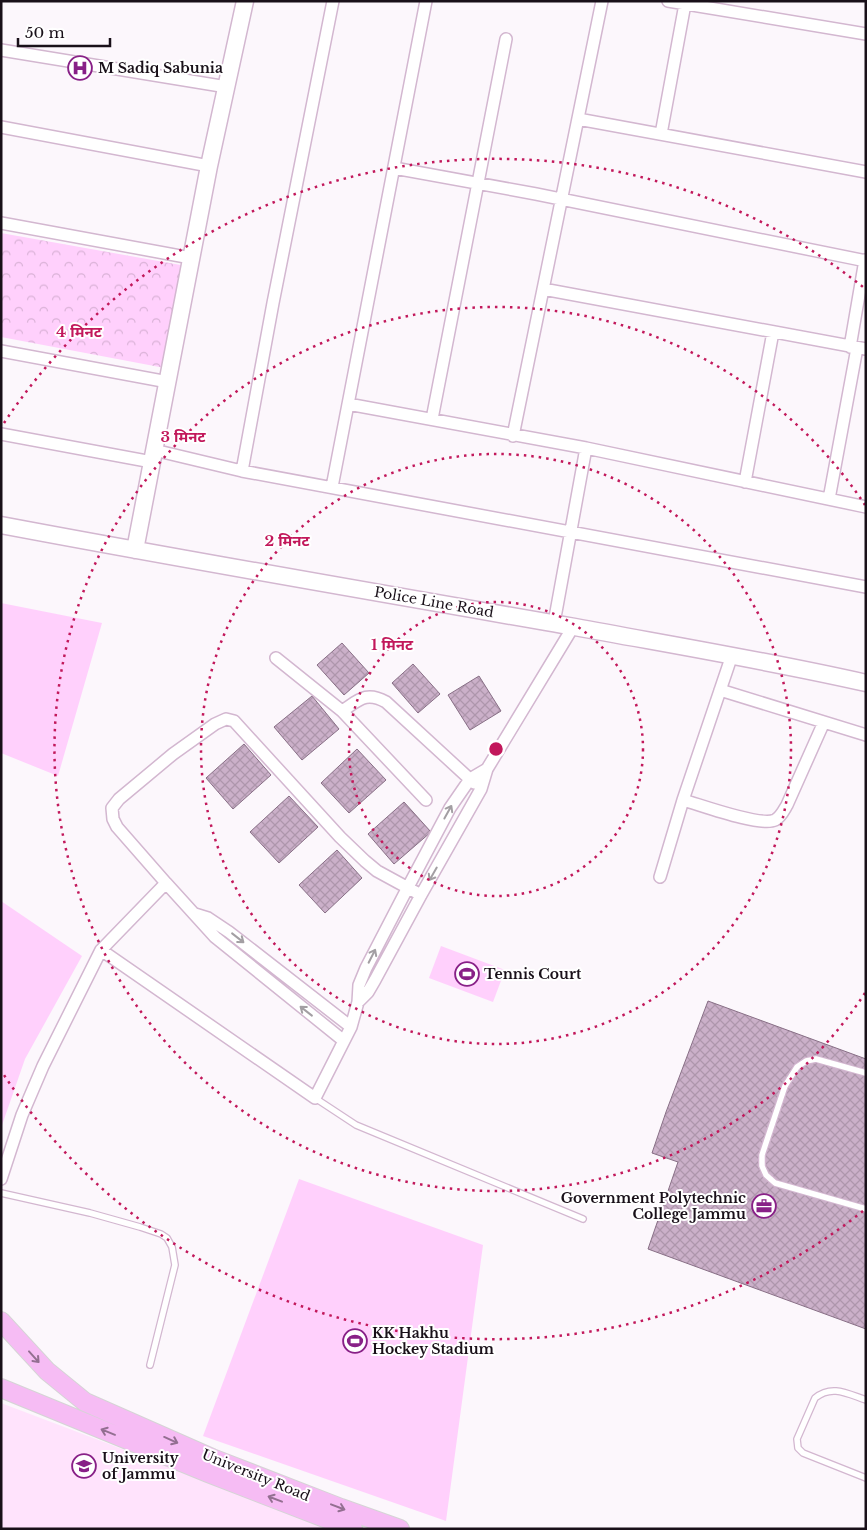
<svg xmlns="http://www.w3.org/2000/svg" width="867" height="1530" viewBox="0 0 867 1530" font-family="'Libre Baskerville','Noto Sans Devanagari',serif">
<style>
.built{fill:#ffe3fc}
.park{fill:url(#park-crowns)}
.pitch{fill:#ffd0fc}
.building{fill:url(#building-cross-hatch);stroke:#886f86}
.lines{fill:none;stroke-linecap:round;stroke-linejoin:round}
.lane-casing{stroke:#d3b7d0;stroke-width:8}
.street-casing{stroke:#d3b7d0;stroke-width:14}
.secondary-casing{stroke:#d3b7d0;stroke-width:19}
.primary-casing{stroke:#d6d4d6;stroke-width:20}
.lane{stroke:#fff;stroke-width:5.5}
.street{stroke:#fff;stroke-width:11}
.secondary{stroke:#fff;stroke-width:16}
.primary{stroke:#f6bcf4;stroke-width:18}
.oneway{stroke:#a39fa3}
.oneway2{stroke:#936f91}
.ring{fill:none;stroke:#c2185b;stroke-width:2.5;stroke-dasharray:2.5 5}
.labels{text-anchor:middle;stroke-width:4;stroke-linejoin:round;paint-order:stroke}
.poi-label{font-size:14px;font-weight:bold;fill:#191019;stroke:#fff;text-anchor:start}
.street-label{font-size:14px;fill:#191019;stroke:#fff}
.centre{fill:#c2185b;stroke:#fff;stroke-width:2.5}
.ring-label{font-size:15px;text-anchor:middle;font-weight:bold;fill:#c2185b;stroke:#fff;stroke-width:4;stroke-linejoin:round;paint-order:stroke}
</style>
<defs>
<pattern id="park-crowns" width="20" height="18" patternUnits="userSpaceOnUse" patternTransform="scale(1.25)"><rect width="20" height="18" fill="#ffd0fc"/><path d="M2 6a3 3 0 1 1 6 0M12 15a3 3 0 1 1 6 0" fill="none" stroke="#dab2d7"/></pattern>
<pattern id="building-cross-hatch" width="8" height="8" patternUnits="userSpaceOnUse" patternTransform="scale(1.25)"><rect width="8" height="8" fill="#cbb0c9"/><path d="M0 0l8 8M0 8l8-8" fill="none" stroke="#ae96ac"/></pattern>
</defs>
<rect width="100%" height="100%" fill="#fcf7fc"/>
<path class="built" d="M1 1403 333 1529H1Z"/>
<path class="park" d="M1 233 192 267 170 369 1 337Z"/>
<path class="pitch" d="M1 603 102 623 58 776 1 753Z
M1 901 82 956 25 1059 1 1128Z
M441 946 505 970 493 1002 429 978Z
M299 1179 483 1245 446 1521 203 1436Z"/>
<path class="building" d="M342 643 369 673 344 695 317 665Z
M413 664 440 694 418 713 392 683Z
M479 676 501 711 470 730 448 695Z
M312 696 339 729 302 760 274 727Z
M244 744 271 775 233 809 206 778Z
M357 749 386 780 349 813 321 783Z
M289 796 318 827 279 863 250 832Z
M404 802 431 832 394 864 368 834Z
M337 850 362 878 325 913 299 885Z
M708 1001 866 1059V1329L648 1249 678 1162 652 1153 666 1112Z"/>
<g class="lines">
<g class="lane-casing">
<path id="lane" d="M866 1073 816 1059 806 1061 797 1067 785 1086 762 1155V1166L766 1175 775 1183 866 1209
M315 1098 356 1125 583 1219
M1 1193 90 1213 140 1227 161 1234 167 1238 172 1247 175 1265 150 1365
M866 1400C848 1394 832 1384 815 1398L797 1439 798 1448 803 1453 866 1478"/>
</g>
<g class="street-casing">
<path id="street" d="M668 1 866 34
M1 50 227 87
M578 119 866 172
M1 127 209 166
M661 134 685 4
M394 168 536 194 866 261
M1 223 191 258
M543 289 866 349
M850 347 865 260
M1 351 168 382
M348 404 586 448 866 507
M432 419 506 39
M1 434 152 462
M513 436 602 1
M154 450 242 471 866 587
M242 471 273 303 333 1
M745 482 773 332
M332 487 426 1
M829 499 857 348
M554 623 586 448
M276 658 342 711 426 800
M720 690 866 735
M342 711C359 700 366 691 386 702L474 783
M683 800C701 805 760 827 775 820 781 817 784 810 787 805L824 722
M660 877 683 800 732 655
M166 883 117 827 113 819 112 808 119 799 173 754 215 724 226 719 234 721 340 837 365 861 377 871 421 895
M195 914 208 918 229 932 351 1027
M101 950 315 1098 351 1027 358 1002 359 985 366 968 407 889 450 808 470 779 487 769
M358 1002 368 992 375 980 421 895 481 789 487 769 573 627
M1 1179 22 1115 43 1066 101 950 166 883 215 937 344 1041"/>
</g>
<g class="secondary-casing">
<path id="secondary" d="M1 525C192 561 384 594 575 627 672 645 769 661 866 683
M135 550 209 166 245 1"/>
</g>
<g class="primary-casing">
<path id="primary" d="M1 1321 47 1371 85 1402 212 1458 341 1508 400 1529
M1 1388 208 1473 353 1529"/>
</g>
<use href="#lane" class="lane"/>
<use href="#street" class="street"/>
<use href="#secondary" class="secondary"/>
<use href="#primary" class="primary"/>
</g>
<defs><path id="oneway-shaft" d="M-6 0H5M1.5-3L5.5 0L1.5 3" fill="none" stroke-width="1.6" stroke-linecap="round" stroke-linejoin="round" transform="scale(1.25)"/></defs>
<g class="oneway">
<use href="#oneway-shaft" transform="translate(448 812) rotate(-61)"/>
<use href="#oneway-shaft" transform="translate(433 874) rotate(120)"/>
<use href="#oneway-shaft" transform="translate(238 938) rotate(38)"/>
<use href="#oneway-shaft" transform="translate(372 956) rotate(-63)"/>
<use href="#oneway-shaft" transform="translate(306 1011) rotate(-142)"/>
</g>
<g class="oneway2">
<use href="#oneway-shaft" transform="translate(34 1357) rotate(48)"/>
<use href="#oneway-shaft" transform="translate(108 1432) rotate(-158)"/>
<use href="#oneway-shaft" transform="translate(171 1440) rotate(24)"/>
<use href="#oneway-shaft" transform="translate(275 1499) rotate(-159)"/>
<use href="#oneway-shaft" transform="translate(338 1507) rotate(21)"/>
</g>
<g class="ring">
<circle cx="496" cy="749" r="147"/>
<circle cx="496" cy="749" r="295"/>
<path d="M865 993A442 442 0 1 1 865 505"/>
<path d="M863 1211A590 590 0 0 1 4 1075M4 423A590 590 0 0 1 863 287"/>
</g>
<defs>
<g id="hospital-ring" transform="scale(1.25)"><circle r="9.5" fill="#fff" stroke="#882087" stroke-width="1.5"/><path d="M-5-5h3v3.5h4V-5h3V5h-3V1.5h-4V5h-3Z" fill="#882087"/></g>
<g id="stadium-ring" transform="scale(1.25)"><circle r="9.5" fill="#fff" stroke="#882087" stroke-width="1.5"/><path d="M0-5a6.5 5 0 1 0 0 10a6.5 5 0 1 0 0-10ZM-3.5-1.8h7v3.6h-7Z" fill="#882087"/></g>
<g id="office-ring" transform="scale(1.25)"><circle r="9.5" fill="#fff" stroke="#882087" stroke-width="1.5"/><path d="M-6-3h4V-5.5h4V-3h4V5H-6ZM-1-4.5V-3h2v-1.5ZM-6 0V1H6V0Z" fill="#882087"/></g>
<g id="university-ring" transform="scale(1.25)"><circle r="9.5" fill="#fff" stroke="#882087" stroke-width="1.5"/><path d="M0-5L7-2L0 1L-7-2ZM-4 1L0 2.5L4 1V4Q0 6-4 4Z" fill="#882087"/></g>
</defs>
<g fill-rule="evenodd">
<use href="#hospital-ring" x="80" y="68"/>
<use href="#stadium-ring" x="467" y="974"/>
<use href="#office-ring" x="764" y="1206"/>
<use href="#stadium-ring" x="355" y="1341"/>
<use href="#university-ring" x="84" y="1466"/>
</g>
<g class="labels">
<g class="poi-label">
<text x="98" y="73">M Sadiq Sabunia</text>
<text x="484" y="979">Tennis Court</text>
<text x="746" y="1203" text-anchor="end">Government Polytechnic<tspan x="746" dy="16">College Jammu</tspan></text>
<text x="372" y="1338">KK Hakhu<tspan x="372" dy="16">Hockey Stadium</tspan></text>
<text x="102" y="1463">University<tspan x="102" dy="16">of Jammu</tspan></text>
</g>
<g class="street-label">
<text transform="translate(434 602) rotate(10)" y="5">Police Line Road</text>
<text transform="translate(256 1475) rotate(22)" y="5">University Road</text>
</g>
</g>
<circle cx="496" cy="749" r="8" class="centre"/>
<g class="ring-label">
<text x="79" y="337">4 मिनट</text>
<text x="183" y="442">3 मिनट</text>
<text x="287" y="546">2 मिनट</text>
<text x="392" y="650">1 मिनट</text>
</g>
<rect width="867" height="1530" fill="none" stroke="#191019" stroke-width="5"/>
<path d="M18 38v8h92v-8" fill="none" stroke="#191019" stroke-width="2.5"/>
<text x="25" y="38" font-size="15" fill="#191019" stroke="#ffffff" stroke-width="4" paint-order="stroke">50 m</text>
</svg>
